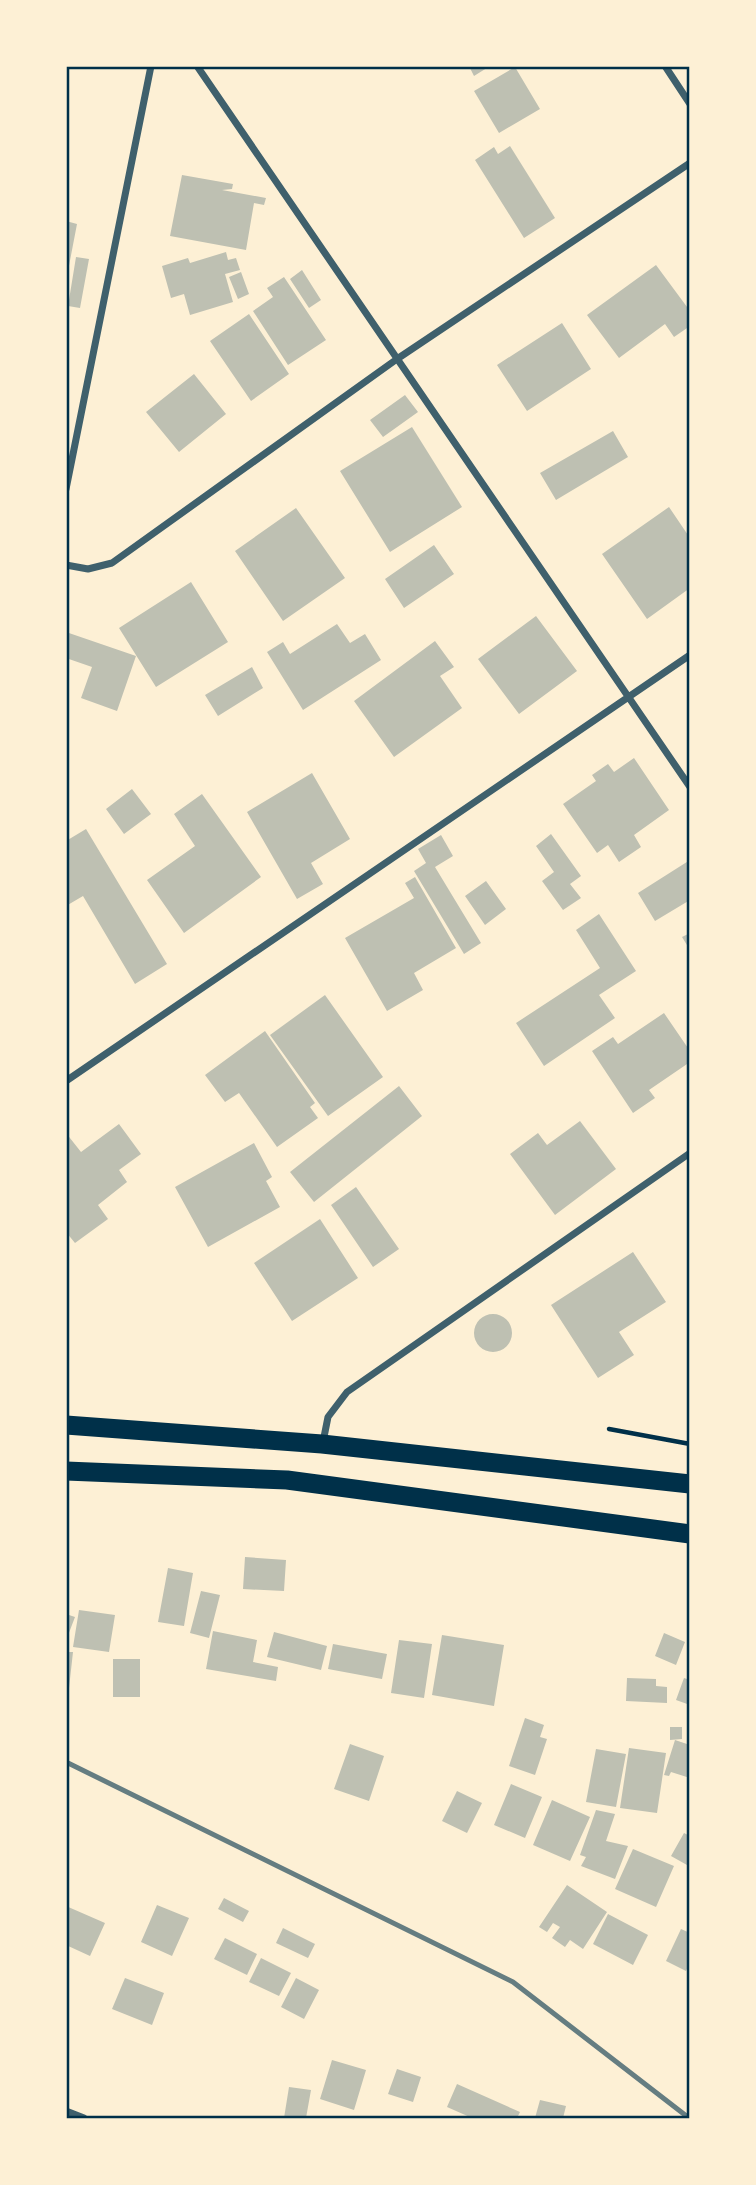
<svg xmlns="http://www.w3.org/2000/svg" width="756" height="2185" viewBox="0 0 756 2185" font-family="Montserrat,sans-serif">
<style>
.building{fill:#bec0b2}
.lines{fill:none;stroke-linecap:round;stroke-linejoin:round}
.path{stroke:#003049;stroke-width:4.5}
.minor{stroke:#3f606c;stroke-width:7}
.trunk{stroke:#003049;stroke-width:19}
.rail{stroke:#657d81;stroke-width:5}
.neatline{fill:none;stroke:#003049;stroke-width:2.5}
</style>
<rect width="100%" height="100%" fill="#fdf0d5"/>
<path class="building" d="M469 66H490L474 76Z
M515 67 540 109 499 133 474 91Z
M510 146 555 218 524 238 475 160 494 147 498 154Z
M182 175 233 184 232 189 222 190 266 198 264 205 254 203 246 250 170 236Z
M66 221 77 224 68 271H66Z
M226 252 228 260 236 258 240 270 225 274 233 302 190 315 184 294 171 298 162 266 188 258 190 263Z
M76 257 89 259 80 308 68 306Z
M656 265 690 311V326L674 337 665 324 619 358 587 315Z
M302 270 321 300 309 308 290 279Z
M241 272 249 294 238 299 229 277Z
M284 277 326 340 288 365 253 311 273 297 267 288Z
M249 314 289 374 251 401 210 341Z
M562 323 591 369 527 411 497 365Z
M194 374 226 414 179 452 146 412Z
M405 395 418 412 383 437 370 420Z
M412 427 462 507 390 552 340 471Z
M613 431 628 457 556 500 540 473Z
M669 507 690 538V588L647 619 602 554Z
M296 508 345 578 283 621 235 551Z
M434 545 454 574 404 608 385 579Z
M191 582 228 642 156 687 119 628Z
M536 616 577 671 519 714 478 659Z
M337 624 350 643 365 634 381 660 303 710 267 652 283 642 290 654Z
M66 632 136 656 117 711 81 698 92 667 66 658Z
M435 641 454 667 440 676 462 708 394 757 354 701Z
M252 667 263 688 218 716 205 695Z
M634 758 669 810 634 835 641 847 619 862 608 845 597 853 563 804 596 781 592 775 608 764 614 772Z
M312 773 350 839 311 863 323 884 297 899 247 812Z
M132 789 151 814 124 834 106 809Z
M202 794 261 877 184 933 147 880 195 846 174 814Z
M86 829 167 964 135 984 83 896 66 906V841Z
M551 834 581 876 570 884 581 898 563 910 542 881 554 872 536 846Z
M441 835 453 856 435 867 481 943 464 954 414 871 426 863 418 849Z
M690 860V900L655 921 638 893Z
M415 877 456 948 414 973 423 990 387 1011 345 938 414 898 405 883Z
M486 881 506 909 485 925 465 896Z
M599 914 636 971 599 995 615 1018 544 1066 516 1023 600 968 576 930Z
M690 933V950L682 937Z
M325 995 383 1077 328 1116 270 1035Z
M664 1013 690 1051V1062L649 1090 655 1098 633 1113 592 1051 613 1037 618 1044Z
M265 1031 315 1103 310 1107 318 1118 277 1147 239 1093 225 1102 205 1075Z
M399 1086 422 1116 314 1202 290 1172Z
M580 1121 616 1169 555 1215 510 1154 538 1133 547 1145Z
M119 1124 141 1154 119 1170 127 1182 98 1205 108 1219 75 1243 66 1232V1133L81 1152Z
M254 1143 272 1177 266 1181 280 1207 208 1247 175 1187Z
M356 1187 399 1249 373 1267 331 1205Z
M320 1219 358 1278 292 1321 254 1263Z
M633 1252 666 1302 619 1332 634 1355 598 1378 551 1305Z
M474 1333a19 19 0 1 1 38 0a19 19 0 1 1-38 0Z
M245 1557 286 1560 284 1591 243 1589Z
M168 1568 193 1573 184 1626 158 1622Z
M201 1591 220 1595 209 1638 190 1633Z
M79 1610 115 1615 109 1652 73 1647Z
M66 1614 75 1617 67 1638H66Z
M213 1631 257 1640 253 1662 278 1667 276 1681 206 1669Z
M274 1632 327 1646 321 1670 267 1657Z
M664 1633 685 1642 676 1665 655 1656Z
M442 1635 504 1645 494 1706 432 1695Z
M399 1640 432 1644 424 1698 391 1693Z
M333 1644 387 1654 382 1679 328 1669Z
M66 1652H73L68 1697H66Z
M113 1659H140V1697H113Z
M627 1678 656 1679V1686L667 1687V1703L626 1701Z
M684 1678 690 1680V1705L676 1700Z
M525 1718 544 1725 540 1737 547 1739 535 1775 509 1766Z
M670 1727H682V1739L670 1740Z
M675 1740 690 1745V1778L671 1772 669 1776 664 1775Z
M350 1744 384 1756 369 1801 334 1789Z
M629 1748 666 1753 657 1813 620 1808Z
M596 1749 626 1754 616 1807 586 1802Z
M511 1784 542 1797 525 1838 494 1825Z
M457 1791 482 1803 467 1833 442 1821Z
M552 1800 590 1817 570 1861 533 1845Z
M596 1810 615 1814 606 1841 628 1846 615 1879 581 1866 586 1857 580 1855Z
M684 1833 690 1836 687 1865 671 1856Z
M633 1849 674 1866 656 1907 615 1889Z
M567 1885 607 1912 583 1949 570 1940 565 1947 552 1938 560 1927 553 1923 547 1932 539 1927Z
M224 1898 249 1911 243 1922 218 1909Z
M157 1905 189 1918 172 1956 141 1942Z
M66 1906 105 1923 90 1956 66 1945Z
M608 1914 648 1935 633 1965 593 1944Z
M283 1928 315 1944 308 1958 276 1943Z
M681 1929 690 1933V1962L686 1971 666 1961Z
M225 1938 257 1954 247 1975 214 1959Z
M261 1958 291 1973 279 1996 249 1982Z
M125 1978 164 1993 152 2025 112 2009Z
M296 1978 319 1990 304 2019 281 2007Z
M332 2060 366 2070 354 2110 320 2099Z
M397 2069 421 2077 413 2102 388 2094Z
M457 2084 520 2112 517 2118H472L447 2107Z
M289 2087 311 2090 306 2118H284Z
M540 2100 566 2106 563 2118H535Z"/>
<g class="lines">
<path class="path" d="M609 1429 690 1444"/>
<path class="minor" d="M197 66 690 787
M665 66 690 104
M66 489 151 66
M66 565 88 569 112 563 397 359 690 163
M66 1081 690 655
M323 1442 328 1417 347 1392 690 1153
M66 2111 84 2118"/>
<path class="trunk" d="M66 1425 322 1444 690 1484
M66 1471 287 1480 690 1534"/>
<path class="rail" d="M66 1762 513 1982 689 2118"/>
</g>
<rect width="756" height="2185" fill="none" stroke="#fdf0d5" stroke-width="136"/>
<rect x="68" y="68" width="620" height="2049" class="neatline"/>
</svg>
